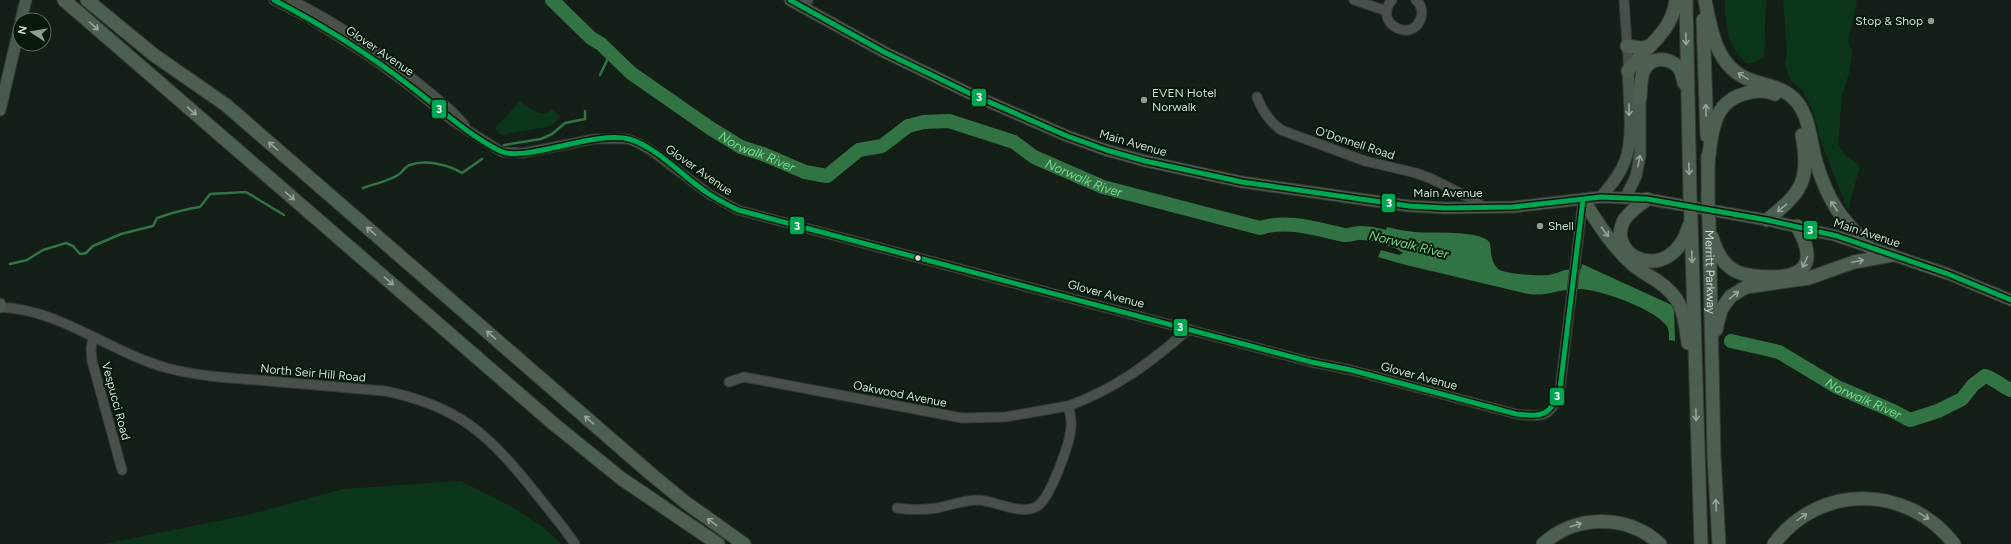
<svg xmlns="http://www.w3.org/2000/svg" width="2011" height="544" viewBox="0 0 2011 544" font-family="Figtree,sans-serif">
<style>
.green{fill:#0c361a}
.water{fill:#317342}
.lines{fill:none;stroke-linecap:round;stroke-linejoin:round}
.stream{stroke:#317342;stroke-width:2.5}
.river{stroke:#317342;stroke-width:14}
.minor-casing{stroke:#333b35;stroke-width:11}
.major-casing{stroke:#333b35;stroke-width:13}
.highway-casing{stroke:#333b35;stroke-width:15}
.minor{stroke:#49504a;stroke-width:9}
.major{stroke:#4a594e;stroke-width:11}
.highway{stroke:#4c5f51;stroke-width:13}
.highway-bridge-casing{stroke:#333b35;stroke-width:15;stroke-linecap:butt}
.highway-bridge{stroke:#4c5f51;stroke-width:13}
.bus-1-casing{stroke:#07190b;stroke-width:8}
.bus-1{stroke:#00a651;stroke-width:5}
.oneway{stroke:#96a599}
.oneway2{stroke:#95a298}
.poi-dot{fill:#909b92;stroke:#07190b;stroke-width:1.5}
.bus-dot{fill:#d2ded4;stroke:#07190b;stroke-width:1.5}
.labels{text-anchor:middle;stroke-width:4;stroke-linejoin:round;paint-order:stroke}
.poi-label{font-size:12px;fill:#d2ded4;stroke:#07190b;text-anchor:start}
.street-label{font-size:12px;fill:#d2ded4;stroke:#07190b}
.water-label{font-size:13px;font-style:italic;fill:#77d78d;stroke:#07190b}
.line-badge{stroke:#07190b;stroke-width:1.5}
.badge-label{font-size:11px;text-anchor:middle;font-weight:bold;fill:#fff}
</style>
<rect width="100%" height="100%" fill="#141f17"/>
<path class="green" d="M1725 0H1766L1764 58 1753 63H1747C1727 46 1725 25 1725 0Z
M1783 0H1857L1848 41 1852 52 1849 73 1842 96 1838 145 1846 156 1860 166 1848 210 1822 145 1813 111 1802 90 1791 81 1785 65 1787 50Z
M520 101C530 109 541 119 553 109L560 117 552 126 501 135 495 128Z
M461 481C496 499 534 515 561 544H104L252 514 343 489Z"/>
<path class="water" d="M1387 227C1396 229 1405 231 1414 232 1430 234 1481 229 1490 243 1491 252 1491 262 1498 269 1504 274 1539 276 1548 275 1555 274 1559 272 1565 270 1570 269 1576 269 1581 269L1582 264 1674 306 1675 341 1669 340C1669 336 1669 332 1668 328 1659 310 1599 289 1579 289 1562 288 1546 297 1528 294L1402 264 1378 257 1381 250 1399 255 1403 253 1382 239Z"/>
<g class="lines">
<path class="stream" d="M600 75 611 52
M504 145 541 139 552 134 565 123 585 119V111
M363 188C374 184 389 181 398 175 403 172 405 166 410 165 425 159 449 165 462 173L482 159
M10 264 27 260 43 250 66 243 73 246 80 254 86 253 93 246 121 234 153 226 157 218C171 213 186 209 200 207L210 194 246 192 284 215"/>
<g class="river">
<path id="s1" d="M552 0 591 38 601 44 631 73 710 128 741 147 763 154 805 172 827 176 859 150 882 146 908 126 924 122 949 121 1014 142 1034 157 1103 187 1260 228C1288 219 1316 229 1344 235 1350 236 1356 232 1362 233 1376 233 1388 238 1401 243"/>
<path id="s2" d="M1731 341 1779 352 1837 387 1893 411 1910 420 1938 411 1962 399 1973 385 1985 376C1996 379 2000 386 2011 390"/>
</g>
<g class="minor-casing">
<path id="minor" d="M274 0 307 17 369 56 410 86 453 121 502 152 523 153 594 139H628L638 143 652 151 709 194 738 210 1311 362 1351 370 1516 414C1546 417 1550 418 1560 389L1583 200
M291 0C339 24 386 56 428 91 441 102 455 112 465 126
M1354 0 1387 11
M1392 0C1372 22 1412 45 1421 18 1423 11 1421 5 1416 0
M1624 0 1629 72
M804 8 808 0
M1257 97C1262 111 1269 121 1281 130L1365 161 1416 173 1432 179 1468 197 1482 206
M0 307C62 310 109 352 167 368 197 376 227 378 258 380 300 384 342 387 385 391 459 406 488 434 534 491 548 509 563 526 575 544
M93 337 91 349 92 361 122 470
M729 382 744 377 962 418 1005 417 1068 406
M897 508C910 510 923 510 937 508 951 505 964 500 979 500 996 501 1019 515 1036 507 1050 500 1070 443 1071 427 1072 420 1070 413 1068 406 1116 389 1151 362 1189 329"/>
</g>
<g class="major-casing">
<path id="major" d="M790 0 884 52 971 94 1067 136 1106 150 1145 161 1242 182 1409 206 1445 208 1513 207 1601 197 1647 199 1767 220 1837 236 1948 274 2011 300
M21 20 26 0
M0 110 20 25
M1601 197C1610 186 1620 175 1625 161 1634 140 1629 94 1628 71
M1626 197 1636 176 1640 156V98
M0 304V307"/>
</g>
<g class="highway-casing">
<g id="highway">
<path d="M64 0 555 425 622 479 718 544"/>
<path d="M87 0 154 55 226 105 651 474 685 502 744 544"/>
<path d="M1686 0 1690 195"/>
<path d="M1705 0C1711 30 1716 66 1748 79 1765 86 1784 86 1797 102 1811 120 1810 144 1817 165 1829 203 1841 218 1868 246"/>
<path d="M1703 20 1707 136"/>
<path d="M1627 46 1641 48 1650 46"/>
<path d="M1628 71C1646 46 1672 33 1676 0"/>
<path d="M1640 98C1641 89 1640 78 1644 70 1652 56 1669 57 1679 68 1682 72 1683 78 1684 83"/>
<path d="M1708 163C1712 133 1712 101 1747 93 1757 90 1765 90 1775 94"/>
<path d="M1708 198V156"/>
<path d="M1647 199C1639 206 1628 212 1623 222 1607 258 1671 286 1689 226"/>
<path d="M1583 200C1597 222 1612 246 1631 263 1638 270 1648 275 1656 280 1683 298 1684 313 1688 343"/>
<path d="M1691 219 1701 544"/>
<path d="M1767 220C1801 193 1811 181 1802 135"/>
<path id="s3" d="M1709 222 1714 456 1719 544"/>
<path d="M1712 237C1722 272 1740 277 1773 277 1812 276 1814 256 1797 226"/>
<path d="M1716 330 1721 310 1725 304 1731 296 1746 287 1809 278 1854 262 1892 255"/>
<path d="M1543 544C1576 514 1627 514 1660 544"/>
<path d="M1774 544C1819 483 1908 484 1954 544"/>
</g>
</g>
<use href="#minor" class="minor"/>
<use href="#major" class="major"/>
<use href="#highway" class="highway"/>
<g class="highway-bridge-casing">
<path id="highway-bridge" d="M1690 195 1691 219
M1708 198 1709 222"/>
</g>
<use href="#highway-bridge" class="highway-bridge"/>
<g class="bus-1-casing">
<path id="bus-1" d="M274 0C322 25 367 53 410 86 439 108 467 134 500 151 524 163 595 130 629 139 657 147 684 178 709 194 718 200 728 205 738 210L1311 362 1351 370 1516 414C1544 417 1550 416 1560 389L1583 200
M790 0 884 52 971 94 1067 136 1106 150 1145 161 1242 182 1409 206 1445 208 1513 207 1601 197 1647 199 1767 220 1837 236 1948 274 2011 300"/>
</g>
<use href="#bus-1" class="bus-1"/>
</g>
<defs><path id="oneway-shaft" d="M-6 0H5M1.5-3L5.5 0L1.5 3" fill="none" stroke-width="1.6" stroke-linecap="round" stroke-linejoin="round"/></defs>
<g class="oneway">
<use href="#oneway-shaft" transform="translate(94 26) rotate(41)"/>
<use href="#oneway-shaft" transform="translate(1686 39) rotate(89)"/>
<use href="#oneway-shaft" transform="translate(1743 76) rotate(-149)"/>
<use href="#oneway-shaft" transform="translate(1706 110) rotate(-92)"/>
<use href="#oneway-shaft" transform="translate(192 111) rotate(41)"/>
<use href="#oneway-shaft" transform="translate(273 146) rotate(-139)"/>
<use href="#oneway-shaft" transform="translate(1689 169) rotate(88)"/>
<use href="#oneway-shaft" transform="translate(290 196) rotate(41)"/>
<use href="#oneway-shaft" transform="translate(1834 206) rotate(-123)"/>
<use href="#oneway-shaft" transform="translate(1782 208) rotate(141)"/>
<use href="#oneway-shaft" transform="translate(371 231) rotate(-139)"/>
<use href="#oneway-shaft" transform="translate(1605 232) rotate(52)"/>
<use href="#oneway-shaft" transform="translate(1692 257) rotate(88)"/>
<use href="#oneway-shaft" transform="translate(1858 261) rotate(-12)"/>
<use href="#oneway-shaft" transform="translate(1805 262) rotate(115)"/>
<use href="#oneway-shaft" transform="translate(389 281) rotate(41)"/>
<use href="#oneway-shaft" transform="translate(1734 295) rotate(-39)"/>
<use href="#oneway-shaft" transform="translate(491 335) rotate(-139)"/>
<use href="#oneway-shaft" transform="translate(1696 415) rotate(89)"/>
<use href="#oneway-shaft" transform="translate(589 420) rotate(-139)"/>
<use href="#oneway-shaft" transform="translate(1716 505) rotate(-92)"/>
<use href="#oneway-shaft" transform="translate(1924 516) rotate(32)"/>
<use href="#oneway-shaft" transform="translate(1802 517) rotate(-34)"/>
<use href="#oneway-shaft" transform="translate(712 522) rotate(-143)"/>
<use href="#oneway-shaft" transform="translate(1576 525) rotate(-17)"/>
</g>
<g class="oneway2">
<use href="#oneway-shaft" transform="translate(1629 110) rotate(90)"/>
<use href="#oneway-shaft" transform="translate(1639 161) rotate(-80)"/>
</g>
<g class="poi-dot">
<circle cx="1931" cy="21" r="4"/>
<circle cx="1144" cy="100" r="4"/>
<circle cx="1540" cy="226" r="4"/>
</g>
<circle class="bus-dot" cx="918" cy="258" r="3.5"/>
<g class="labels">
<g class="poi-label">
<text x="1923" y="25" text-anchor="end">Stop &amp; Shop</text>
<text x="1152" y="97">EVEN Hotel<tspan x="1152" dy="14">Norwalk</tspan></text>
<text x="1548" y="230">Shell</text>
</g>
<g class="street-label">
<text transform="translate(380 51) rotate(34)" y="4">Glover Avenue</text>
<text transform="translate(1133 143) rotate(16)" y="4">Main Avenue</text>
<text transform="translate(1355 143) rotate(18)" y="4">O'Donnell Road</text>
<text transform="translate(699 170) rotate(35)" y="4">Glover Avenue</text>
<text x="1448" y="197">Main Avenue</text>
<text transform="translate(1867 233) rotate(18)" y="4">Main Avenue</text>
<text dy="4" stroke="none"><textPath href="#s3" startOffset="50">Merritt Parkway</textPath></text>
<text transform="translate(1106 294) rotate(15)" y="4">Glover Avenue</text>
<text transform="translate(313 373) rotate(5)" y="4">North Seir Hill Road</text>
<text transform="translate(1419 376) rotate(15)" y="4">Glover Avenue</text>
<text transform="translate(900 394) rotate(11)" y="4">Oakwood Avenue</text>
<text transform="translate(116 401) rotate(75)" y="4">Vespucci Road</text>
</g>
<g class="water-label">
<text dy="5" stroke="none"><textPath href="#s1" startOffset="257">Norwalk River</textPath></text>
<text dy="5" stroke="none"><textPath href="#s1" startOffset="618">Norwalk River</textPath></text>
<text transform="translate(1409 244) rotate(14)" y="5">Norwalk River</text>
<text dy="5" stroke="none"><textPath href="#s2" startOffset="146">Norwalk River</textPath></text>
</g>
</g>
<g class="line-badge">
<rect x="971" y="88" width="16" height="19" rx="4" fill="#00a651"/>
<rect x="431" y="99" width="16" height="20" rx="4" fill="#00a651"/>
<rect x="1381" y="193" width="15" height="20" rx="4" fill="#00a651"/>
<rect x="789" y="216" width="16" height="19" rx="4" fill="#00a651"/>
<rect x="1803" y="220" width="15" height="20" rx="4" fill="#00a651"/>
<rect x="1173" y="318" width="15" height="19" rx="4" fill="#00a651"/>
<rect x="1549" y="387" width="16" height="19" rx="4" fill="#00a651"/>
</g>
<g class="badge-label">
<text x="979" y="101">3</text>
<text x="439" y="113">3</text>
<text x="1389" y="207">3</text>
<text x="797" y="230">3</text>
<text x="1810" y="234">3</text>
<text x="1180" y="331">3</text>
<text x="1557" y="400">3</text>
</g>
<g transform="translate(32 32) rotate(282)"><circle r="19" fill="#07190b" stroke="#58685b"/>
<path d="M0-3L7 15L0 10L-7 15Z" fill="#909b92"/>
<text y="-6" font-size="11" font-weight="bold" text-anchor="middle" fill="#d2ded4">N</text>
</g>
</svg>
